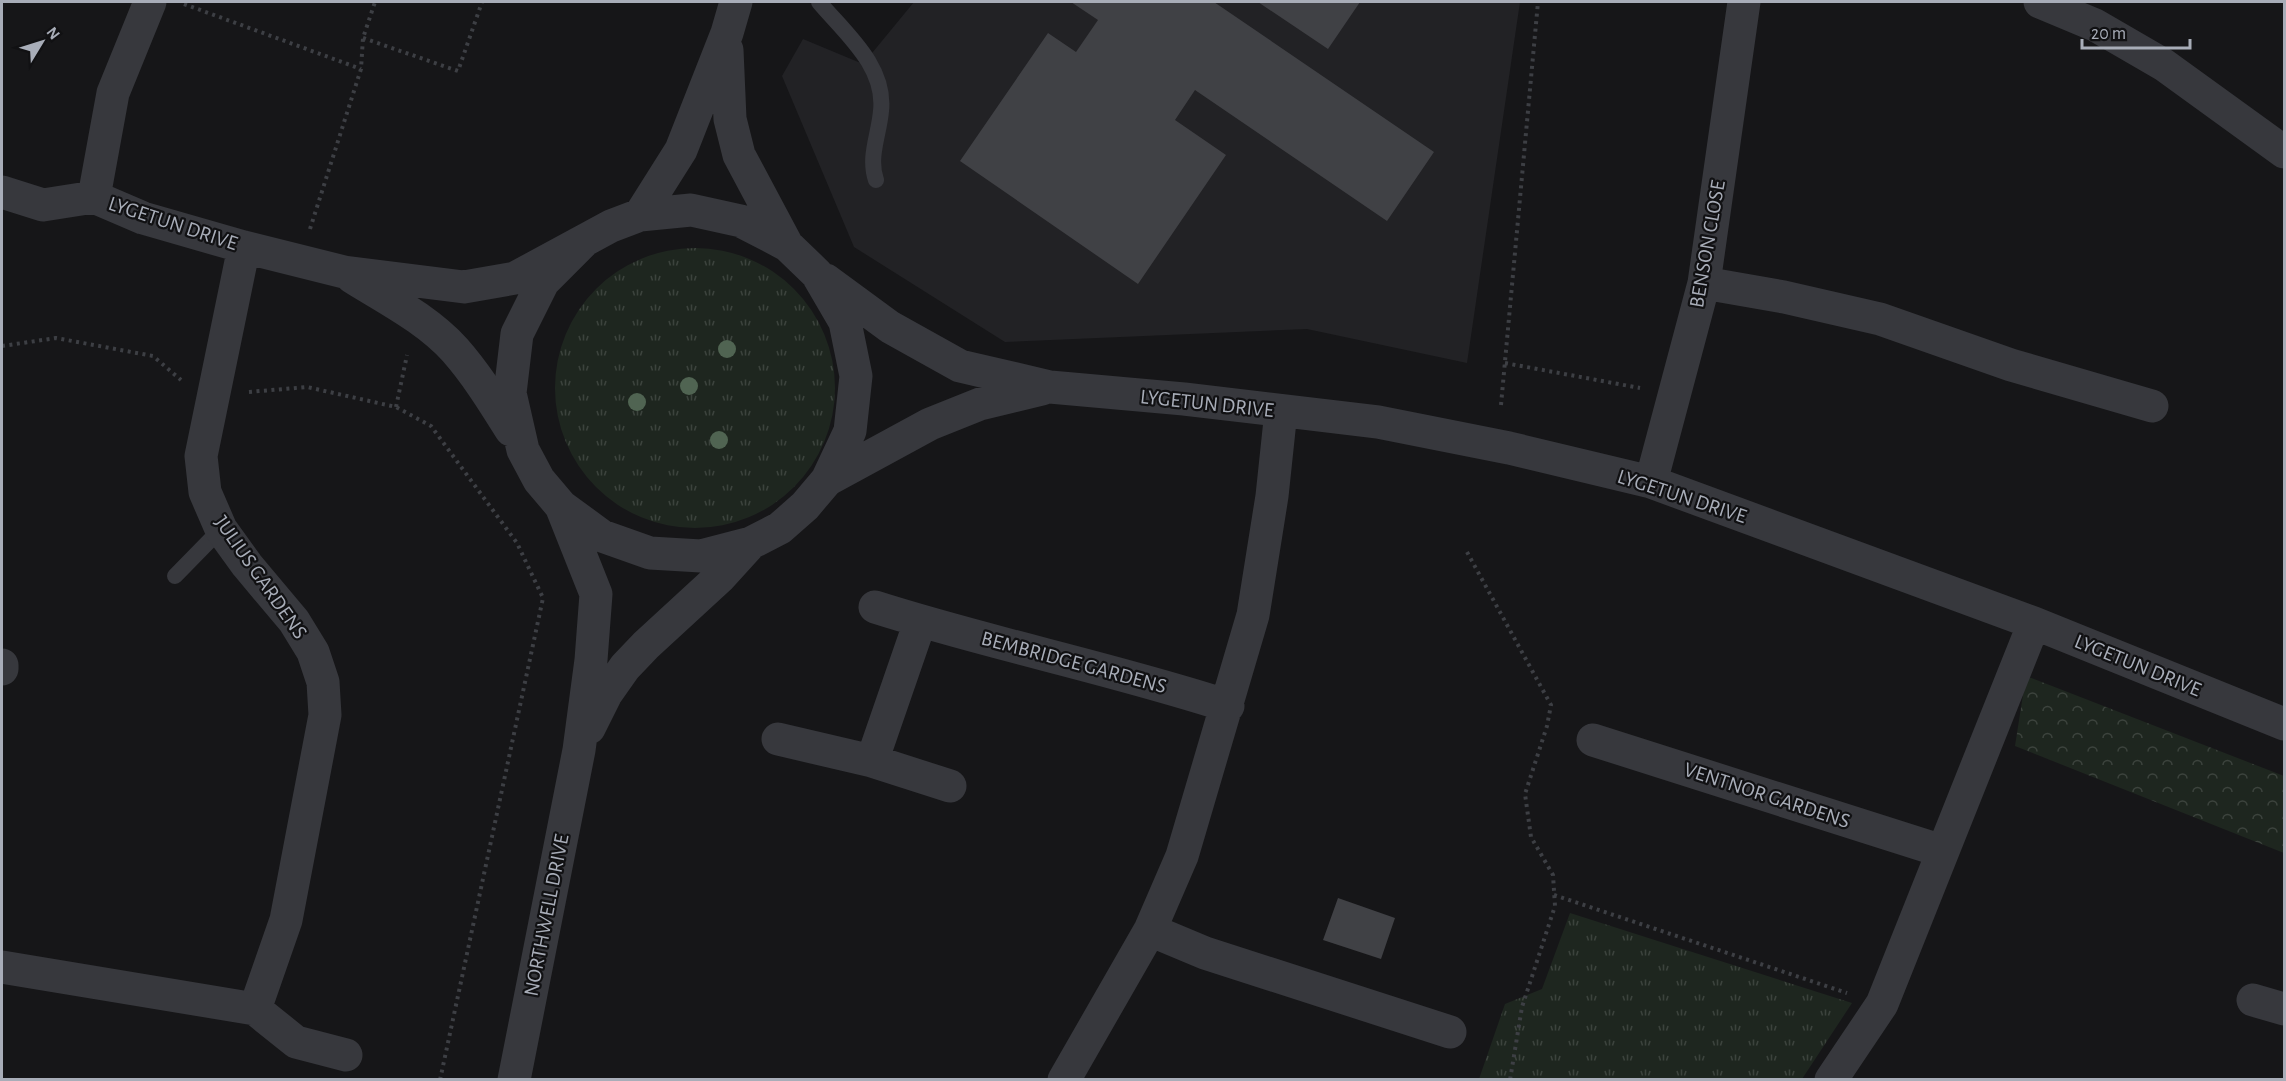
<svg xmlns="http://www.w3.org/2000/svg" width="2286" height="1081" viewBox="0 0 2286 1081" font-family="'Alegreya Sans',sans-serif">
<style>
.built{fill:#222225}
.grass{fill:url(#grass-tufts)}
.forest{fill:url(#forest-crowns)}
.building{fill:#404145}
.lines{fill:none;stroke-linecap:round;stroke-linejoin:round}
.path{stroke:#3d3f44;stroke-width:4;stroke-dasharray:3 4.5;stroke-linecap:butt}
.service{stroke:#37383d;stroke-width:16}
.minor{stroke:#37383d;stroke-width:33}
.tree{fill:#506452}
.labels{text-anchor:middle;stroke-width:4.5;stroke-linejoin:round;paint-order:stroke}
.street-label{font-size:21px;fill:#a8adb8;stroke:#111113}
</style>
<defs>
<pattern id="grass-tufts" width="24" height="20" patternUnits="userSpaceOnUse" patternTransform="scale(1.5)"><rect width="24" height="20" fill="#1e261f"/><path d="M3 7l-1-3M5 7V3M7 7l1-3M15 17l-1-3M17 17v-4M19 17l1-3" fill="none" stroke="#3c433d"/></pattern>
<pattern id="forest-crowns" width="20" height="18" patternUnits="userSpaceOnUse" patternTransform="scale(1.5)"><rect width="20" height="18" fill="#1e261f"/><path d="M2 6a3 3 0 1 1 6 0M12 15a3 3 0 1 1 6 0" fill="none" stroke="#3c433d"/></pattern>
</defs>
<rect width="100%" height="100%" fill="#161618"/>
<path class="built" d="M914 2H1520L1467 363 1307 329 1005 342 854 247 782 76 803 39 863 64Z"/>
<path class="grass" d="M555 388a140 140 0 1 1 280 0a140 140 0 1 1-280 0Z
M1570 913 1852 1003 1802 1079H1479L1505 1004 1542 989Z"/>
<path class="forest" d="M2026 676 2284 776V853L2015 746Z"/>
<path class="building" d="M1071 2H1214L1434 152 1387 221 1195 90 1175 120 1226 155 1138 284 960 161 1048 33 1076 52 1098 20Z
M1258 2H1360L1328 49Z
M1338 898 1395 918 1381 959 1323 940Z"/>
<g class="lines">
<path class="path" d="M184 4 361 69
M363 38 458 71 482 2
M310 229 361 69 363 38 375 2
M2 346 56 338 153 356 181 380
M1505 363 1640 388
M249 392 307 387 396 407 431 426 517 543 543 598 440 1080
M1501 405 1538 2
M396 407 407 355
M1467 552 1551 705 1547 726 1525 794 1531 837 1553 875 1555 906 1522 1007 1510 1080
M1554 895 1847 993"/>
<path class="service" d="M819 2C845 33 886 66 881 111 879 135 868 157 876 180
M175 576 221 529"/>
<path class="minor" d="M2040 2 2095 25 2164 65 2284 152
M727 50 730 119 739 155 787 245
M2 192 43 205 94 197 143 218 244 247 344 272 464 287 515 278 611 226 640 215 691 210 741 221 787 245 817 274 845 322 856 376 850 431 827 480 805 506 780 528 751 543 701 556 650 553 602 536 561 506 539 480 523 450 510 393 517 334 543 282 584 241
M94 197 113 93 150 2
M640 215 681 150 727 33 736 2
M352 277C387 299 427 319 455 350 477 375 494 403 511 430
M826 280 890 327 960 366 1050 387 1184 399 1378 422 1509 448 1651 482 2034 623 2284 724
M1704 283 1784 297 1880 319 2011 365 2152 406
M827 480 930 424 980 404 1042 389
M1651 482 1704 283 1744 2
M875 607C991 644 1111 668 1228 706
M2 669V665
M589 728 606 694 625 667 646 645 721 576 751 543
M778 739 872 761 950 786
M1593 740 1942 851
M872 761 920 622
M1150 930 1205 953 1450 1032
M2 967 255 1009 286 920 325 715 323 682 313 652 294 621 247 565 221 529 205 492 201 456 244 247
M2253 1000 2284 1009
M255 1009 296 1042 346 1055
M514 1080 579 750 591 660 596 594 561 506
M1064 1080 1150 930 1182 856 1253 615 1272 496 1281 411
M1831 1080 1882 1004 2034 623"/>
</g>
<g class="tree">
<circle cx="727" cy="349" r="9"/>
<circle cx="689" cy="386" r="9"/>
<circle cx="637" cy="402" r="9"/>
<circle cx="719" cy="440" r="9"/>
</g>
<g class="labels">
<g class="street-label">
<text transform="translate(173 223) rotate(18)" y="7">LYGETUN DRIVE</text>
<text transform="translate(1707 244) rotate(-80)" y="7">BENSON CLOSE</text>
<text transform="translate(1207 403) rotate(6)" y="7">LYGETUN DRIVE</text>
<text transform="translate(1682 496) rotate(18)" y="7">LYGETUN DRIVE</text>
<text transform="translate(261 577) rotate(55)" y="7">JULIUS GARDENS</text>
<text transform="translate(1074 662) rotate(15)" y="7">BEMBRIDGE GARDENS</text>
<text transform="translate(2138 665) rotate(22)" y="7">LYGETUN DRIVE</text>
<text transform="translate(1767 795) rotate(18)" y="7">VENTNOR GARDENS</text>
<text transform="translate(546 915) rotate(-79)" y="7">NORTHWELL DRIVE</text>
</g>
</g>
<rect width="2286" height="1081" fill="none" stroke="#a8adb8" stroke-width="6"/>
<g transform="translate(42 42) rotate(52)" stroke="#111113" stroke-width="4.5" paint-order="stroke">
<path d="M0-4.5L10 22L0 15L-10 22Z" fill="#a8adb8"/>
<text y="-9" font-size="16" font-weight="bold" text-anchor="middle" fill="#a8adb8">N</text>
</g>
<path d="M2082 39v9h108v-9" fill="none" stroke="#a8adb8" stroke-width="3"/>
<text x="2091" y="39" font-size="18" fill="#a8adb8" stroke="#111113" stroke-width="4.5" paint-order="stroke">20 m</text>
</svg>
